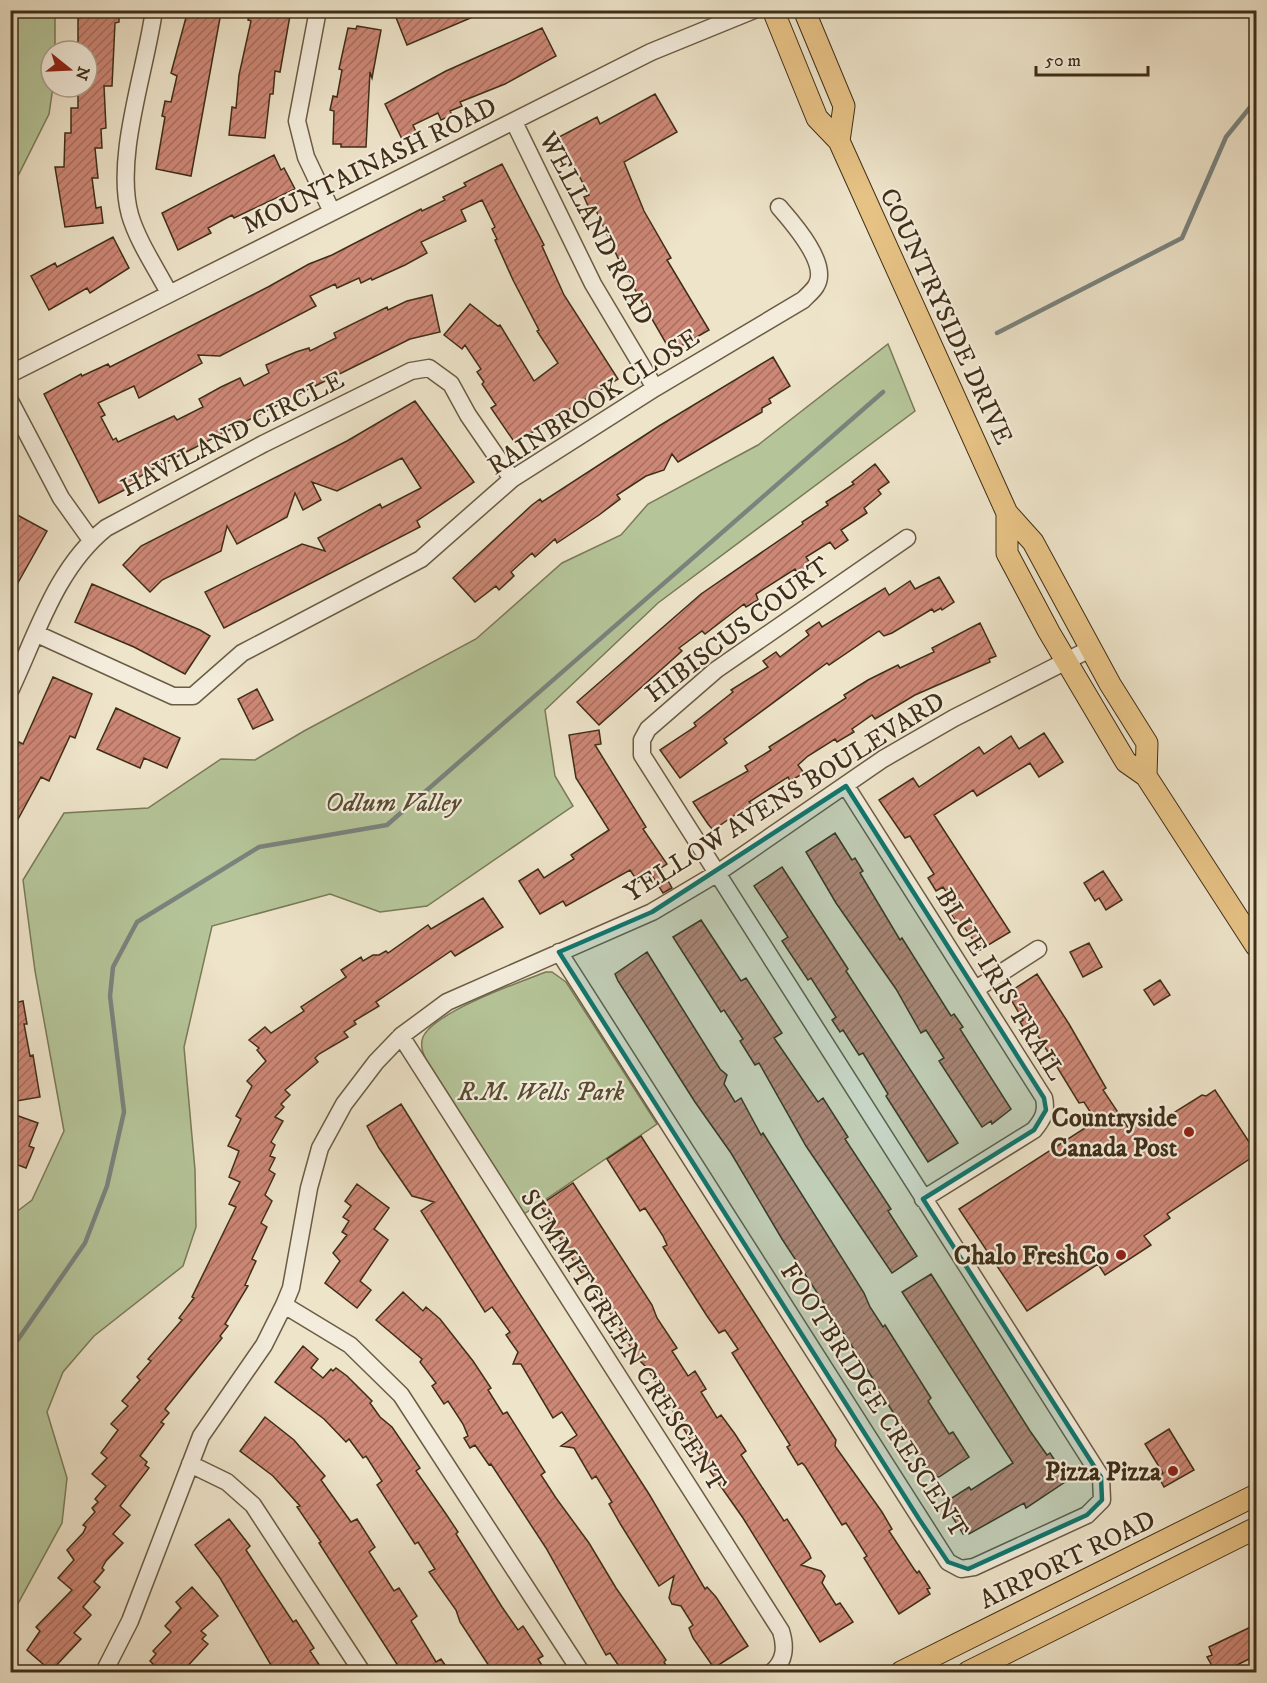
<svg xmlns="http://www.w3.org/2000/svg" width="1267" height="1683" viewBox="0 0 1267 1683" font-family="'IM FELL DW Pica',serif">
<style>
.green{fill:#b5c599;stroke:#7a7a58;stroke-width:1.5}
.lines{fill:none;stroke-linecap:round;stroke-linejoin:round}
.stream{stroke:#7a837e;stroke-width:4.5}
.building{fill:url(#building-hatch);stroke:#3f2e17;stroke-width:1.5}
.minor-casing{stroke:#6b5c44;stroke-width:19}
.major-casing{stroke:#3f2e17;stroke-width:23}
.minor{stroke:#f4eddd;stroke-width:16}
.major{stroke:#e7c285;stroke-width:21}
.marked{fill:#0f766e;fill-opacity:0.2;stroke:#0f766e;stroke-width:4.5;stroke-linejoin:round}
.poi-dot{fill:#8f2418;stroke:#f4eddd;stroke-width:2}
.labels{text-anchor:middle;stroke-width:4.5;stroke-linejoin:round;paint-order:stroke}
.street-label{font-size:26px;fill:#3f2e17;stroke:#f4eddd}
.park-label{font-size:26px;font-style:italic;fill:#574c31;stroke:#f4eddd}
.poi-label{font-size:26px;font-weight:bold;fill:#3f2e17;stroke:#f4eddd;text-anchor:end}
</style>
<defs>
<pattern id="building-hatch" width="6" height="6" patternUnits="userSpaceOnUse" patternTransform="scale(1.5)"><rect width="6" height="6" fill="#cd8776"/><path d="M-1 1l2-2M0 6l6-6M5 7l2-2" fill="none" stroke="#a86f60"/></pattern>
</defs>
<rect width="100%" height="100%" fill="#eee4ca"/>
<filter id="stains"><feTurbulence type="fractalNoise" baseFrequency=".00333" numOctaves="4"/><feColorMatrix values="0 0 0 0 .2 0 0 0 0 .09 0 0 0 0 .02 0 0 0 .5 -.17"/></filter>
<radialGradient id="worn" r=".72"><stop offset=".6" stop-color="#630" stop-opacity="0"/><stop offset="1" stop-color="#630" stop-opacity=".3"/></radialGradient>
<path class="green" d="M11 10 55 11V51H51L53 87 49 114 14 184 11 218Z
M888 344 915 411 658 603 545 710 555 776 573 806 427 906 380 912 330 894 212 926 184 1047 195 1170 196 1227 183 1266 94 1336 63 1372 47 1412 67 1478 62 1523 14 1611 11 1627V1216L32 1200 64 1131 35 971 23 880 64 813 148 808 221 759 255 760 304 731 476 639 562 563 621 535 648 504 758 445Z
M546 972H552L566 982 657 1124 524 1214 426 1059C422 1052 420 1045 423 1037 434 1012 520 982 546 972Z"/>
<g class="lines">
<path class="stream" d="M10 18 13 10
M997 333 1182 238 1226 137 1256 100
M10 1351 85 1243 107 1186 124 1112 110 996 113 967 137 922 259 847 387 825 883 392"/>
</g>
<path class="building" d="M78 10H119V22L115 23 112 86H104L106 128 101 129 102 148H95L98 178H92L96 208 101 207 103 223 65 227 55 167H64L65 133H71V108H78V87H87V51H78Z
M188 10H220V18L191 176 156 169 165 117 162 116 165 101 171 102 177 76 171 73Z
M250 10H291L280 72 275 71 273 94H270L265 138 229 135 232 107 236 108 239 75 251 21 248 20Z
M393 10H487V11L407 45Z
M357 26 381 30 372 78 370 72 366 147H341V144H333L334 111 330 110 333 96 337 97 342 70 339 69 348 28 356 29Z
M542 28 556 56 505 84 460 102 462 106 450 111 452 115 441 120 438 113 413 125 416 132 402 139 385 104 446 71Z
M655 94 677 132 624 162 644 211 671 258 667 260 709 330 671 352 623 269 594 206 589 208 584 197 589 195 559 137 597 117 600 124Z
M274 155 281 170 284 168 295 189 234 218 232 215 208 228 211 233 178 250 162 213Z
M502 164 544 245 542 246 564 295 618 379 515 443 491 408 496 405 482 384 484 382 477 372 481 369 465 345 462 349 444 335 470 304 498 326 500 325 534 381 558 363 537 331 539 330 513 280 495 240 497 239 492 229 495 227 482 200 461 210 466 221 421 242 427 253 405 265 372 280 371 278 361 283 359 278 337 288 335 284 310 296 316 306 220 356 198 355 202 363 139 398 134 386 98 403 105 415 101 417 113 440 116 438 118 442 174 416 177 420 203 407 199 399 221 387 240 378 244 386 269 373 266 365 296 352 309 348 310 351 336 338 334 333 387 307 388 310 407 301 432 295 440 332 410 339 309 389 159 466 137 478 140 482 99 503 44 394 81 374 82 376 108 364 110 367 268 287 309 264 332 255 421 209 422 211 445 200 443 197 466 186 464 183Z
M113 237 129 268 90 293 87 288 49 310 31 276 55 263 57 267Z
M773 357 790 386 769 399 771 403 762 408V412L678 462 672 454 664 470 646 476 617 495 620 499 599 515 557 543 555 539 535 557 532 553 511 572 514 576 499 590 496 586 475 602 453 578 532 505 540 499 542 502 659 426Z
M415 401 474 482 417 521 420 527 224 628 205 592 302 544 325 551 318 538 380 504 382 508 421 488 402 458 337 491 312 482 321 500 303 510 295 493 287 517 237 544 227 526 221 551 162 580 150 592 123 565 141 546 347 441Z
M875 464 889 482 878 490 881 494 864 508 867 513 841 530 848 540 835 549 830 542 806 557 812 566 799 575 795 569 756 594 758 600 746 607 744 604 705 634 702 631 679 648 682 651 599 725 577 702 701 594 803 524 802 522 828 505 826 502 854 484 852 482Z
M10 511 47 531 10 597Z
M939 577 954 602 942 610 941 608 934 612 932 609 892 633 884 636 879 631 829 665 827 663 724 739 727 743 680 778 660 750 696 726 694 723 733 692 731 690 768 667 763 661 776 652 780 657 809 635 806 631 819 622 822 627 885 588 889 595 910 581 915 589Z
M92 584 200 630 210 636 185 674 134 647 75 622Z
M980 623 996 656 989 659 990 662 915 695 875 719 872 715 852 729 854 732 837 742 835 739 808 756 798 765 804 773 790 781 788 777 749 802 751 804 713 830 708 824 693 802 748 771 745 766 771 750 769 747 846 698 844 695 868 680 898 665 900 668 934 652 932 648Z
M53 677 92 694 75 738 70 736 49 781 41 777 10 834V752L14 753 19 742 23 744Z
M257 689 273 720 253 729 238 699Z
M116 708 180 738 167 768 144 758 140 768 97 749Z
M599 730 601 744 595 745 646 827 643 829 667 864 661 868 672 888 663 893 651 874 638 882 630 870 566 906 563 901 540 914 519 881 538 869 544 878 574 859 571 855 609 830 576 778 569 735Z
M1044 733 1063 762 1039 777 1030 763 977 796 973 790 934 815 1010 932 980 950 963 925 960 928 951 914 958 910 943 887 936 891 928 878 934 874 910 836 905 838 879 800 913 778 919 787 979 747 984 754 1011 736 1019 749Z
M835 833 852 860 855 858 863 871 860 873 900 940 902 938 951 1016 954 1014 963 1027 960 1029 1011 1109 992 1124 991 1121 982 1127 939 1061 944 1058 926 1030 921 1033 896 989 836 903 806 852Z
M782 867 848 969 846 971 958 1143 928 1162 886 1096 888 1094 863 1053 859 1055 843 1030 840 1032 832 1020 836 1017 811 978 808 980 782 941 788 937 754 886Z
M1103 871 1122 900 1106 910 1099 898 1095 901 1084 883Z
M483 898 503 927 455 956 451 951 376 1002 379 1006 354 1021 356 1024 344 1032 348 1037 319 1054 315 1058 318 1062 285 1090 290 1095 281 1104 284 1107 275 1117 283 1121 271 1142 275 1145 270 1156 275 1158 269 1170 275 1174 265 1195 272 1201 261 1223 267 1227 252 1259 256 1261 245 1285 248 1286 225 1324 228 1326 220 1336 222 1338 165 1409 169 1413 161 1422 164 1424 140 1456 147 1462 145 1465 149 1468 120 1506 130 1515 113 1534 123 1543 106 1561 102 1568 104 1570 94 1582 100 1587 83 1607 91 1615 74 1633 81 1639 51 1671 27 1650 40 1631 36 1627 72 1590 58 1578 74 1560 67 1550 83 1533 86 1527 83 1525 95 1512 92 1508 98 1502 95 1499 106 1486 92 1474 107 1458 101 1453 118 1430 111 1424 128 1406 122 1401 140 1380 137 1377 151 1361 148 1359 182 1320 179 1318 194 1298 192 1297 236 1207 229 1204 240 1182 229 1177 239 1151 228 1146 241 1119 236 1116 252 1086 247 1081 266 1061 257 1050 259 1048 249 1040 265 1027 271 1033 304 1011 301 1007 346 977 341 970 361 957 363 961 373 955H379L386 951 388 953 428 925 431 929Z
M701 920 741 981 746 978 782 1033 774 1038 818 1102 823 1098 848 1137 845 1139 891 1209 888 1211 917 1256 892 1273 806 1146 759 1063 755 1065 740 1041 743 1039 724 1010 721 1012 673 937Z
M1089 943 1102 967 1083 977 1070 952Z
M647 952 720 1069 727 1075 724 1084 735 1102 741 1098 761 1135 763 1133 864 1293 870 1307 883 1327 885 1325 931 1398 928 1401 949 1434 953 1432 969 1457 939 1477H935L933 1473 930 1474 867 1369 782 1239 731 1153 695 1102 618 981 615 974Z
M1037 974 1069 1024 1106 1088 1103 1090 1129 1129 1143 1120 1148 1129 1202 1095 1206 1096 1215 1090 1257 1154 1167 1214 1170 1218 1144 1236 1151 1245 1105 1275 1098 1264 1027 1311 959 1209 1096 1121 1084 1102 1079 1103 1035 1031 1028 1035 1020 1022 1023 1020 1009 996 1014 989Z
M1160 980 1170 995 1154 1005 1144 990Z
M23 1001 27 1024H24L30 1056 33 1055 40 1097 10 1102V1004Z
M401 1104 505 1271 649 1494 705 1589 707 1587 716 1597 748 1646 714 1668 693 1638 689 1628 693 1625 681 1606 672 1604 669 1598 674 1576 659 1586 621 1525 609 1504 612 1502 596 1476 592 1479 574 1448 561 1446 577 1435 562 1412 553 1418 521 1364H513L518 1352 506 1335 510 1332 492 1307 485 1312 421 1211 434 1202 412 1196 379 1148 367 1126Z
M10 1113 38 1123 29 1146 34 1148 26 1168 10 1162Z
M641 1136 836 1440 835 1446 882 1512 892 1529 889 1531 914 1569 917 1573 919 1571 930 1588 927 1589 930 1594 899 1614 864 1558 867 1556 846 1523 842 1525 805 1466 802 1463 798 1465 787 1447 790 1445 732 1353 738 1349 725 1330 719 1333 707 1316 663 1247 667 1245 663 1236 645 1208 640 1211 607 1159Z
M573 1183 652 1305 657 1318 677 1348 672 1351 688 1376 695 1371 706 1389 701 1392 717 1418 721 1415 735 1434 746 1451 741 1455 784 1521 787 1519 809 1553 811 1558 801 1565 821 1571 825 1576 822 1583 836 1605 840 1603 853 1622 820 1642 743 1518 705 1464 647 1368 638 1359 586 1274 584 1276 576 1265 540 1205Z
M357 1184 389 1208 374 1229 388 1240 360 1281 371 1290 357 1308 325 1283 340 1261 333 1253 347 1235 342 1232 349 1221 343 1217 351 1206 345 1201Z
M931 1274 1030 1431 1047 1455 1050 1453 1068 1480 1026 1508 1024 1503 969 1534 968 1531 963 1534 944 1503 969 1487 971 1490 1013 1463 902 1292Z
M403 1292 423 1311 426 1307 440 1319 473 1361 491 1388 488 1390 503 1414 507 1412 545 1472 541 1475 556 1498 589 1543 616 1588 666 1660 664 1662 670 1672H623L610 1653 606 1655 546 1548 491 1464 489 1465 475 1445 470 1448 464 1438 468 1436 463 1424 448 1401 444 1404 432 1386 436 1383 420 1362 422 1359 376 1320Z
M303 1346 318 1359 311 1368 323 1378 331 1369 333 1371 336 1368 347 1376 372 1401 370 1403 380 1417 392 1427 420 1468 416 1471 446 1514 458 1532 456 1534 502 1607 518 1630 523 1626 543 1656 538 1659 546 1672H493L460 1622 456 1610 429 1572 435 1569 418 1542 415 1544 377 1485 382 1481 366 1456 363 1458 349 1439 346 1442 324 1419 275 1382Z
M265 1417 294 1440 325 1476 321 1480 351 1522 357 1519 375 1547 369 1552 394 1591 399 1588 417 1616 411 1621 436 1662 441 1659 450 1672H402L319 1543 321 1542 297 1507 300 1506 273 1476 240 1451Z
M1169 1429 1194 1470 1164 1487 1158 1476 1163 1473 1145 1444Z
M229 1519 250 1546 246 1550 272 1590 293 1622 296 1620 314 1648 310 1651 324 1672H275L220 1578 195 1545Z
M192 1587 218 1616 201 1631 206 1635 202 1639 208 1644 182 1672H161L150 1661 156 1654 153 1651 171 1632 165 1626 181 1608 176 1602Z
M1257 1624V1655L1223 1672 1221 1668 1215 1671 1207 1657 1212 1655 1209 1647Z"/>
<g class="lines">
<g class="minor-casing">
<path id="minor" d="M154 10C146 70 114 157 130 215 138 242 156 268 169 293
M318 10 297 121 306 157 332 212
M514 122 593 284 655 388
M10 374 651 52 754 10
M10 401 61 498 91 540
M37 634 173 696H193L242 653 421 559 512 479 655 388 803 300C807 296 813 291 816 286 830 264 792 222 779 207
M10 691C37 634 56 568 106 528L263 444 411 371 429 368 451 384 468 415 512 479
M846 786 1044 1098C1047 1112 1043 1119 1034 1130L923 1199
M559 952 948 1562 961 1569 974 1567 1087 1515 1102 1500 1101 1477 642 755V740L648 729 716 670 907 538
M976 989 1038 949
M401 1036 781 1631C786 1647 785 1661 772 1672
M284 1305 350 1345 401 1395 581 1672
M190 1464 227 1482 253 1505 362 1672
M104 1672 130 1621 201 1436 264 1345 284 1305 291 1288 309 1188 320 1148 344 1104 376 1062 401 1036 447 1002 652 912 716 874 883 759 954 718 1090 649"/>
</g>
<g class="major-casing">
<path id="major" d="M773 10 817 118 839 141 1007 513 1033 542 1110 684 1147 743 1146 776
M804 10 844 106 839 141
M1007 513V553L1049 632 1126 762 1146 776 1256 946
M901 1672 1256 1495
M968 1672 1256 1528"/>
</g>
<use href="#minor" class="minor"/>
<use href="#major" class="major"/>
</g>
<path class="marked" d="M846 786 1044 1098 1046 1110 1034 1130 923 1199 1101 1477 1102 1500 1087 1515 968 1569 948 1562 919 1519 559 952 652 912Z"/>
<g class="poi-dot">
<circle cx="1189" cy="1132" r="6"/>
<circle cx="1121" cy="1255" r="6"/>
<circle cx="1173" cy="1471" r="6"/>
</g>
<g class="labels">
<g class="street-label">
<text transform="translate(369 165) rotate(-26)" y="9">MOUNTAINASH ROAD</text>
<text transform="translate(597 228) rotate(62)" y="9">WELLAND ROAD</text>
<text transform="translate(947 316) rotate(65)" y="9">COUNTRYSIDE DRIVE</text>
<text transform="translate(593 401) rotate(-33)" y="9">RAINBROOK CLOSE</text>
<text transform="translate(232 433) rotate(-27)" y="9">HAVILAND CIRCLE</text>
<text transform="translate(737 629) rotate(-37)" y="9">HIBISCUS COURT</text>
<text transform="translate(784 796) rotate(-32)" y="9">YELLOW AVENS BOULEVARD</text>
<text transform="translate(1001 984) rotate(58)" y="9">BLUE IRIS TRAIL</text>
<text transform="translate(624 1340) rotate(57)" y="9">SUMMITGREEN CRESCENT</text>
<text transform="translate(875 1400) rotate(57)" y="9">FOOTBRIDGE CRESCENT</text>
<text transform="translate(1067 1559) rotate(-26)" y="9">AIRPORT ROAD</text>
</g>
<g class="park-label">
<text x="393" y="811">Odlum Valley</text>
<text x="541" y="1100">R.M. Wells Park</text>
</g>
<g class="poi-label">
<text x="1177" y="1126">Countryside<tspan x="1177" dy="30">Canada Post</tspan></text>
<text x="1109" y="1264">Chalo FreshCo</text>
<text x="1161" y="1480">Pizza Pizza</text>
</g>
</g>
<rect width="1267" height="1683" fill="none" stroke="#eee4ca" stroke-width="36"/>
<rect x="12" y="12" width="1243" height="1659" fill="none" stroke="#3f2e17" stroke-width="3"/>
<rect x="18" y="18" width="1231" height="1647" fill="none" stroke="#3f2e17" stroke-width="1.5"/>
<g transform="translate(69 69) rotate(108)"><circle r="28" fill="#f4eddd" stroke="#aca18e" stroke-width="1.5"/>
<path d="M0-4.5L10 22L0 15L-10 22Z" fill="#8f2418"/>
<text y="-9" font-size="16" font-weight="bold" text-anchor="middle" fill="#3f2e17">N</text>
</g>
<path d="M1036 66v9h112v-9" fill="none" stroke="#3f2e17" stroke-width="3"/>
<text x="1045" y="66" font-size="18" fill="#3f2e17" stroke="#f4eddd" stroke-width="4.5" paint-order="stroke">50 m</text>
<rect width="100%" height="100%" filter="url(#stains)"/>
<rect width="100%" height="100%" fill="url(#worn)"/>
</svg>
